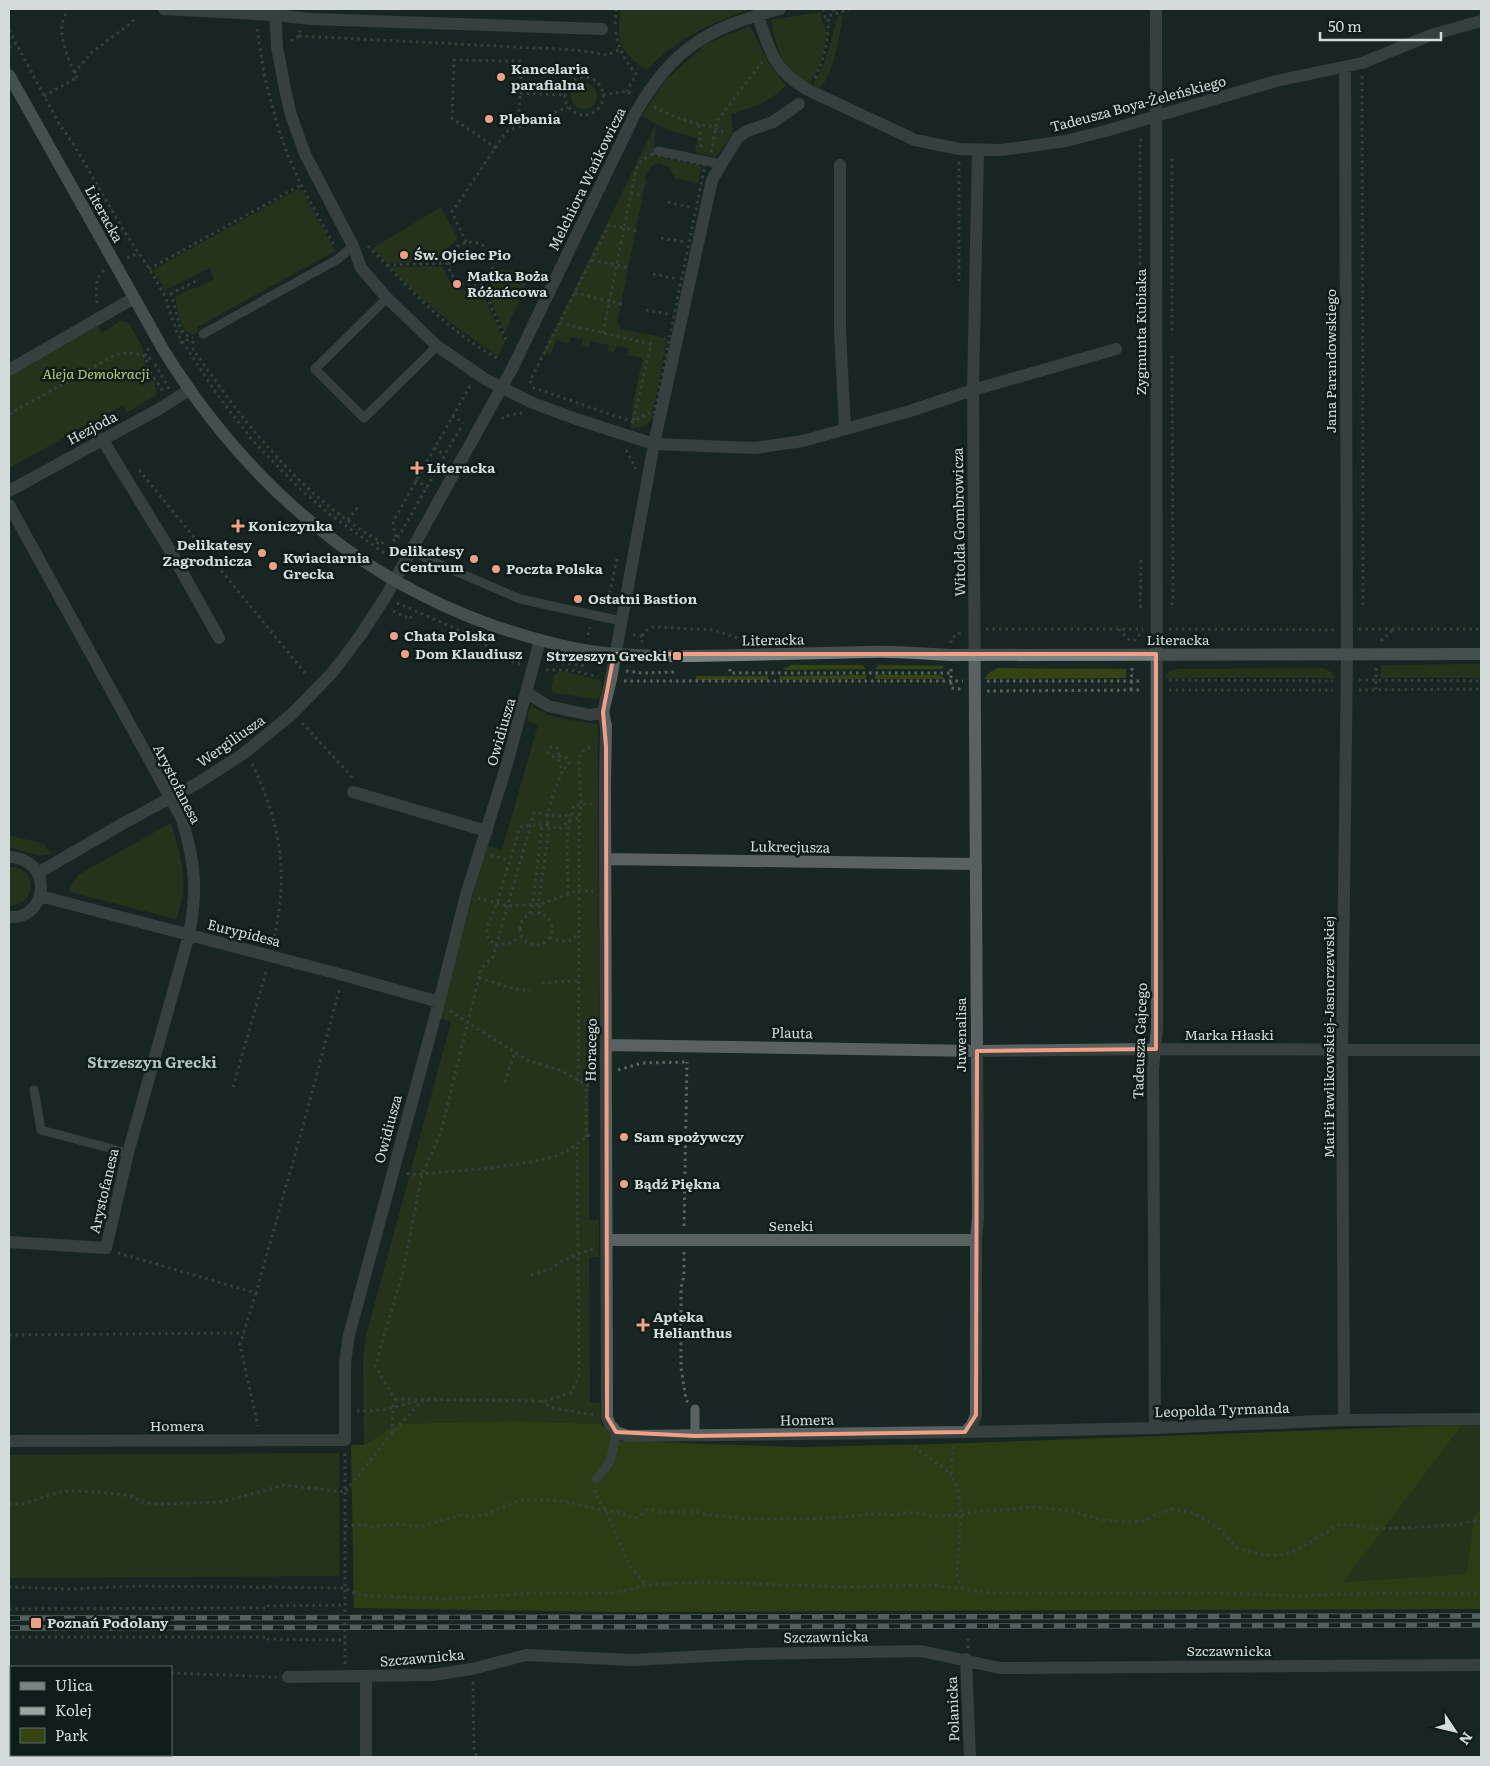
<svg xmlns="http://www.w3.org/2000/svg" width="1490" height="1766" viewBox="0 0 1490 1766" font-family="Literata,serif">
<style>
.green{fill:#364312}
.forest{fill:#465900}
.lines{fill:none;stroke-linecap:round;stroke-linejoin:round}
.path{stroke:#586561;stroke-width:3;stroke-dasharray:2.5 4;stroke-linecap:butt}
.lane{stroke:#596162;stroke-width:9}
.street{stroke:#596162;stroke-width:12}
.secondary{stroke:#788485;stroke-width:12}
.rail-casing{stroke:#9ca7a4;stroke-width:5.5}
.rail{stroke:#0f1d1a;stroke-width:4;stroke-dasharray:11;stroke-linecap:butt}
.marked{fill:none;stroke:#f39f83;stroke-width:4;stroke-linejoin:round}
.poi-dot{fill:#f39f83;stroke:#0f1d1a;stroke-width:2}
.labels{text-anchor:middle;stroke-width:5;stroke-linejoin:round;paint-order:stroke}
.poi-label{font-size:14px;font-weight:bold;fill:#d3dcda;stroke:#0f1d1a;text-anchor:start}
.street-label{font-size:14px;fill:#d3dcda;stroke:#0f1d1a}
.park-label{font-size:14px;font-style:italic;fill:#b3d169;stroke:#0f1d1a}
.neighbourhood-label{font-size:15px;font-weight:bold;fill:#b2c4bf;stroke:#0f1d1a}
</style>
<rect width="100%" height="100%" fill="#182723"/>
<path class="green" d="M621 9H750C711 24 676 38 647 70 619 50 616 43 621 9Z
M821 12C821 21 824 23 826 31 828 43 818 75 809 84 779 65 778 52 771 20Z
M843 15C840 31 833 79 819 88L815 87 814 83 824 65 838 16Z
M750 26 770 65 786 86C770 101 753 108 731 114L733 133 716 157 695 152 698 138 671 131 656 124 653 156 702 166 698 183 674 178 675 175H673L670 168 660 163C652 164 649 167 647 175H645L646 181H648L645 184 617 324 620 325V329L667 338 652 415 655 416 646 426 631 428 633 402 643 358 627 355 628 348 616 346 614 352 608 351 609 345 590 341 589 347 582 345 583 339 571 337 569 343 556 340 550 355 543 353 656 124 642 116 664 82 706 44Z
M571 96a13 13 0 1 1 26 0a13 13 0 1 1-26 0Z
M300 188 335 251 197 327 198 331 193 335 186 332 180 319 175 297 196 287 197 288 214 279 210 268 165 290 153 270Z
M441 207 458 239 448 247 442 261 387 263 373 248Z
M443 266C448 286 461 294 481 291L505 342 498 356C459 330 422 302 391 267Z
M499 269 527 272 533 270 505 332 485 288 491 284Z
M120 321 127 322 130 325 142 347 146 370 154 383 157 395 127 412 123 405 9 468V377L98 326 102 333Z
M1481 664V678H1381V665Z
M791 665H862L866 669 782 670Z
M879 665 945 666 941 669H875Z
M998 668 1126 669V678L984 679 990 672Z
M1323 668 1331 672 1336 678H1165L1169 671 1177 669Z
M560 671 580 675 601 681C602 688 602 694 597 699L555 693 551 690 554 676Z
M866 675V679L779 680 780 676Z
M875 675H941L945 679H875Z
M696 676H768V680H696Z
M531 705C548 720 575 720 597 724L598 727 599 1040H589V1220H599V1257H589L590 1402 600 1403 601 1424 511 1421 398 1424 364 1445 363 1360 366 1336 451 1022 440 1018 483 857 486 845 502 850 538 725 529 722 527 719Z
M171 823C178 847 187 876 182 900 180 907 178 913 176 919L70 892 71 885 78 875Z
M9 835 44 844 51 854 39 856 9 847Z
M9 867C38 866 38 906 9 905Z
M1481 1423V1508L1474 1516 1468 1574 1342 1582 1462 1425Z
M339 1453V1576L9 1578V1455Z"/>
<path class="forest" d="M511 1421 601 1424 613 1438 621 1441 798 1447 939 1444 1462 1425 1343 1582 1467 1574 1474 1516 1481 1508V1609L614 1612 354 1608 351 1445H364L398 1424Z"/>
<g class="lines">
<path class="path" d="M823 9 825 17 850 9
M833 9 834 15
M66 14C64 17 62 22 62 26 60 40 70 65 77 78
M615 24 616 9
M257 29 265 79 280 134 289 158 301 185 335 247
M9 30 58 122 74 145 122 228 152 273 165 296 177 333 216 393 253 441 299 488 328 513 391 558
M616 32C618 49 626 62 636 74L627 91
M299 36 576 50 608 55 620 49
M291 41 299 36 300 30
M9 48 15 44
M74 73 91 53 131 23 135 17
M1362 76 1363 607
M565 96a19 19 0 1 1 38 0a19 19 0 1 1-38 0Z
M815 78C825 57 829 39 828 16
M520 93 565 95
M603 95 627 91 631 94
M44 96 78 77
M654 107 680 119 715 128 725 133
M699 125 701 149
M496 148 452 118 454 60 522 61 518 127
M711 152 717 121 762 62
M652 154 705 165 654 414 648 413 633 422 534 388 530 381 609 225 624 228 636 170 640 162Z
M1172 159V335
M959 162V281
M631 193 644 196
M668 202 693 208
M661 238 686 242
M449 264a22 22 0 1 1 44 0a22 22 0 1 1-44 0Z
M466 242 452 212 506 132 568 107
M368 246C409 287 448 333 501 360
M127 258 138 253
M592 260 630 268
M387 265 449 263
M149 269 301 185
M653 274 678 279
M481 284 506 340
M171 293 181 330 184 334 190 337
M575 293 622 304
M170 294 198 280
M1140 297V141L1142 138
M97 303C97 291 93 278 105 270
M646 310 668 314
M560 323 651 344 633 422
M603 333 624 228 637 231
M193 341V349C244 423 300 495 379 541
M180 343 193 338
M149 349 145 352 148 369 163 391
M155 364 169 389
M9 414 115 355C127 351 140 353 151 359
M452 416 464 423
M502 419 504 416 522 413
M434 448 445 455
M626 450 636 469
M139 470 305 673
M415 480 427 487
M348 520 360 504
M396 537 393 525 394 520 471 384
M377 544 379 541 396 551
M390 547 396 537 399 536 461 427
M1141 560 1140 604 1141 611
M397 603 477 638 503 659 520 664
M1172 605 1173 600 1172 352
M607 606 617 558
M393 611 410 619 413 613
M986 629H1143
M1119 629 1130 641
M1169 629 1335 630
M1359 629H1481
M588 635 590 627
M633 635 642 636V643
M642 636 647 630 654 627 714 630 743 640
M1134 641 1143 631
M1381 641 1393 630
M951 643V639L961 632
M549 661 587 666
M1376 668V689
M730 669V673H951
M951 669V688L961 689
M546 670H571L598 677
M626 671 642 673 675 672V670
M1169 680 1333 681
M1359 680 1481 681
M624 681H963
M987 681H1143
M1131 690 1132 667
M1169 690H1333
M1359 690 1481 689
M987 691 1143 690
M302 723 352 777V779
M252 764C271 802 284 848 281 891 280 909 276 927 273 945
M547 825 559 829 570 820 579 818
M491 855 509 860
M568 894 567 838 570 815
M478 898 508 906 541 904 576 891H593
M520 929a16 16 0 1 1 32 0a16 16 0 1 1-32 0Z
M540 914 539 899 549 829C543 814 558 783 563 769 568 767 569 765 569 760 563 754 556 759 549 755L548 752 551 747H556C562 754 555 762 563 769
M522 936 510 943 497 946 489 940 487 934V928L497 903 520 827C530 824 537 825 547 825L542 828 541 833 533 904 529 915
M550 937C562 943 573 944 579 931V818L581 804 579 759 584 749 593 747
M479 978 514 989 530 991
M542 983 579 980
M450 1011 527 1060 562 1071 586 1085H592
M618 1070 642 1063 688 1062
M578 1081 579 934
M505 1082 515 1052
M233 1087 267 968
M586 1137V1085
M373 1159 383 1162
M407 1173 411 1175C460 1170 509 1169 556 1156 569 1152 581 1140 592 1133
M684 1226 687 1062
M684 1252V1276L681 1287V1368L686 1400 688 1402
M118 1253 256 1293 303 1126 340 987
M531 1275 551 1269 562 1261 594 1248
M256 1293 240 1345 258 1426
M9 1335 244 1333
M395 1399 546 1401 570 1393 579 1377 577 1142
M541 1401 552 1408 594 1415
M357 1411 384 1410 417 1401
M392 1433 393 1407 395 1399 375 1366 403 1272 422 1174 440 1135 481 969 493 957 534 813 564 816 572 814 574 805 592 804
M954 1446 951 1463 952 1477 958 1490 961 1515 957 1574 960 1585 965 1590
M914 1447 945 1469 951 1476
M595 1490V1494L606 1511 629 1565 646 1585
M9 1504H22L63 1491 100 1492 132 1496 144 1503 163 1504 221 1502 285 1485 345 1492 392 1433 423 1400
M345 1526 362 1524 371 1527 398 1524 420 1527 461 1515 472 1517 485 1515 520 1500 562 1501 606 1511 620 1512 632 1518 639 1517 646 1510 651 1509 659 1512H697L708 1515 746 1519H813L875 1514 897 1515 910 1512 934 1516 961 1515 980 1511 1006 1510 1028 1507 1066 1510 1103 1520 1131 1522 1145 1521 1158 1513 1173 1509 1194 1513 1220 1529 1237 1548 1263 1555H1283L1301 1548 1328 1531 1338 1525 1347 1524 1377 1529 1458 1525 1470 1521H1481
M9 1587 71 1589 141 1586 345 1588 358 1595 445 1599 536 1593H614L646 1585 706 1582 844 1587 932 1585 992 1593H1226L1296 1596 1377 1593 1481 1594
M9 1609 268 1608V1606L344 1605
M9 1637H268V1639L344 1640
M968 1648V1636
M345 1664V1453
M9 1672H11
M171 1673 276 1677
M473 1682 474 1749 477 1757"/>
<path class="lane" d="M658 151 721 164
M387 298 315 369 364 418 437 346
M203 334 338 259 353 246
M410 550 432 561 520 599 621 621
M34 1090 41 1130 128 1153
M695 1409V1436
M596 1479C613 1461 612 1456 616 1432"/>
<path class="street" d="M164 9 274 15 311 19 602 29
M275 9 277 47 285 89 291 115 305 154 353 246 361 268 387 298 437 346 485 379 533 403 576 419 654 444 712 180 738 137 747 131 773 122 799 104
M758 15C769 50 774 71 808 90L915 140 959 149 1002 150 1066 141 1109 130 1276 81 1362 63 1431 35 1481 21
M978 150 973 390 978 1217 976 1240V1415L972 1425 965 1432 628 1436 616 1432 610 1425 607 1417 605 786 606 726 603 712 611 679 654 444 755 448 803 441 910 411 973 390 1116 349
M840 165V331L845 429
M9 370 134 298
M102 439 168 547 219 638
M9 491 159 409 189 390
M9 505 182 819C195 863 198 889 189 935L128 1153 106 1248 9 1242
M527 693 548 706 590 715 603 712
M353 792 487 831
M9 857C54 858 49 920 9 917
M606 859 974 864
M38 873 122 824 198 783 243 754 292 714 331 674 342 660 360 636 386 596 513 367 635 114C672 48 708 28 780 9
M40 896 343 975 439 1002
M606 1045 977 1051 1156 1049 1481 1050
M606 1240H976
M1344 1420 1342 1051 1347 655 1345 67
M1155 1428 1153 1069 1157 1028 1156 9
M965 1432 1155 1428 1344 1420 1481 1419
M9 1441 345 1440V1363L349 1335 439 1002 466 895 507 764 540 640
M966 1659 970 1757
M288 1677 433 1675 472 1669 526 1655 632 1660 749 1654 921 1651 1000 1668 1481 1665
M366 1677V1757"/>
<path class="secondary" d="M9 75 164 351C244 479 350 575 494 626 534 639 575 651 617 654 642 656 668 656 694 656 752 655 811 653 870 652 897 651 924 654 951 655L1481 654"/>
<g class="rail-casing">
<path id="rail" d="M9 1618 1481 1616
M9 1628 1481 1625"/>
</g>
<use href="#rail" class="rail"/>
</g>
<path d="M0 0H1490V1766H0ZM614 654H1156V1049L977 1051 976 1415 965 1432 695 1436 616 1432 607 1417 606 746 603 712Z" fill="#182723" fill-opacity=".55" fill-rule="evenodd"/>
<path class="marked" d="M614 654H1156V1049L977 1051 976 1415 965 1432 695 1436 616 1432 607 1417 606 746 603 712Z"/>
<g class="poi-dot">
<circle cx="501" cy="77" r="5"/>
<circle cx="489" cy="119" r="5"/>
<circle cx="404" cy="255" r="5"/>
<circle cx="457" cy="284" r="5"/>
<path d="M414.5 460.5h5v5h5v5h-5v5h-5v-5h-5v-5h5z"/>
<path d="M235.5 518.5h5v5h5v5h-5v5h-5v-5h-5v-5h5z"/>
<circle cx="262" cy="553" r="5"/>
<circle cx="474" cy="559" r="5"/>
<circle cx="273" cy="566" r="5"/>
<circle cx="496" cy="569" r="5"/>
<circle cx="578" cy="599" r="5"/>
<circle cx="394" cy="636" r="5"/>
<circle cx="405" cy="654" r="5"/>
<rect x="672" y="651" width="10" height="10" rx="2.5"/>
<circle cx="624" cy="1137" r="5"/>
<circle cx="624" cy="1184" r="5"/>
<path d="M640.5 1317.5h5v5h5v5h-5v5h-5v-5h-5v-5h5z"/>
<rect x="30" y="1617" width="12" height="12" rx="2.5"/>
</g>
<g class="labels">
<g class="poi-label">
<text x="511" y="74">Kancelaria<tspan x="511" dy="16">parafialna</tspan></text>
<text x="499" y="124">Plebania</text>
<text x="414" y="260">Św. Ojciec Pio</text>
<text x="467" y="281">Matka Boża<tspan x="467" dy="16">Różańcowa</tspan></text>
<text x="427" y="473">Literacka</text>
<text x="248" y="531">Koniczynka</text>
<text x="252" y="550" text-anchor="end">Delikatesy<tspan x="252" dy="16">Zagrodnicza</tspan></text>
<text x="464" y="556" text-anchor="end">Delikatesy<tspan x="464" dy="16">Centrum</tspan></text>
<text x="283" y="563">Kwiaciarnia<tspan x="283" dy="16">Grecka</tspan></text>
<text x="506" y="574">Poczta Polska</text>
<text x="588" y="604">Ostatni Bastion</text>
<text x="404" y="641">Chata Polska</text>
<text x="415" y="659">Dom Klaudiusz</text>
<text x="667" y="661" text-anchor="end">Strzeszyn Grecki</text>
<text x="634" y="1142">Sam spożywczy</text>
<text x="634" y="1189">Bądź Piękna</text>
<text x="653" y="1322">Apteka<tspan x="653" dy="16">Helianthus</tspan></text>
<text x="47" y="1628">Poznań Podolany</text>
</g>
<g class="street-label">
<text transform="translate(1138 104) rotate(-15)" y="5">Tadeusza Boya-Żeleńskiego</text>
<text transform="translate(587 179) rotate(-64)" y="5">Melchiora Wańkowicza</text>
<text transform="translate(104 214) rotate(61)" y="5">Literacka</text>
<text transform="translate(1141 332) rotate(-90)" y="5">Zygmunta Kubiaka</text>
<text transform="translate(1331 361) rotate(-90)" y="5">Jana Parandowskiego</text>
<text transform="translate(92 428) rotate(-28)" y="5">Hezjoda</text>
<text transform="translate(959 522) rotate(-91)" y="5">Witolda Gombrowicza</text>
<text transform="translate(773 640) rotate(-1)" y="5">Literacka</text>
<text x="1178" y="645">Literacka</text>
<text transform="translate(501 732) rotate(-74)" y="5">Owidiusza</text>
<text transform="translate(231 741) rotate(-35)" y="5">Wergiliusza</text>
<text transform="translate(177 784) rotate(63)" y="5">Arystofanesa</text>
<text transform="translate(790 847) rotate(1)" y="5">Lukrecjusza</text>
<text transform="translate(244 933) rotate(14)" y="5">Eurypidesa</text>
<text transform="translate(792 1033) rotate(1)" y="5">Plauta</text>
<text transform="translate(961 1035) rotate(-90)" y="5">Juwenalisa</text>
<text x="1229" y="1040">Marka Hłaski</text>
<text transform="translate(1329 1037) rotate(-90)" y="5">Marii Pawlikowskiej-Jasnorzewskiej</text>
<text transform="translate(1140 1041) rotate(-88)" y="5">Tadeusza Gajcego</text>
<text transform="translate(591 1050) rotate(-89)" y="5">Horacego</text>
<text transform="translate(388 1129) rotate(-75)" y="5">Owidiusza</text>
<text transform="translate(104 1191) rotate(-77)" y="5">Arystofanesa</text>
<text x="791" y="1231">Seneki</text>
<text transform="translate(1222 1410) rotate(-2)" y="5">Leopolda Tyrmanda</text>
<text transform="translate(807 1420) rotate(-1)" y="5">Homera</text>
<text x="177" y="1431">Homera</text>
<text transform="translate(826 1637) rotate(-1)" y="5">Szczawnicka</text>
<text x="1229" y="1656">Szczawnicka</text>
<text transform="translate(422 1658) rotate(-5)" y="5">Szczawnicka</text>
<text transform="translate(953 1709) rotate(-92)" y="5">Polanicka</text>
</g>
<g class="park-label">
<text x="96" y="379">Aleja Demokracji</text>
</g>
<g class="neighbourhood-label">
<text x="152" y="1068">Strzeszyn Grecki</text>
</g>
</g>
<rect width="1490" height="1766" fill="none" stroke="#d3dcda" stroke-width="20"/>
<rect x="10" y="1666" width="162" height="90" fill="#0f1d1a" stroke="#5d6967"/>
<rect x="20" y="1682" width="25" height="8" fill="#788485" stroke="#5d6967"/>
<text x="55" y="1691" font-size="15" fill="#d3dcda">Ulica</text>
<rect x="20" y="1707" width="25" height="8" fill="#9ca7a4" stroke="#5d6967"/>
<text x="55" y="1716" font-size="15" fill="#d3dcda">Kolej</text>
<rect x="20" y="1728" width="25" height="15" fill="#364312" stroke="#5d6967"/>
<text x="55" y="1741" font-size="15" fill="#d3dcda">Park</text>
<g transform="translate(1455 1731) rotate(125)" stroke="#0f1d1a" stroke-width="4" paint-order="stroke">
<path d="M0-4L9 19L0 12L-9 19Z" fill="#d3dcda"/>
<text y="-8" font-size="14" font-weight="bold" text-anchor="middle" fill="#d3dcda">N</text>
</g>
<path d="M1320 32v8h121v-8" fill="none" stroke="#d3dcda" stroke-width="2.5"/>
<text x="1328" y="32" font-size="15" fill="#d3dcda" stroke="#0f1d1a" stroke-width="4" paint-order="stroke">50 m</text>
</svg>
